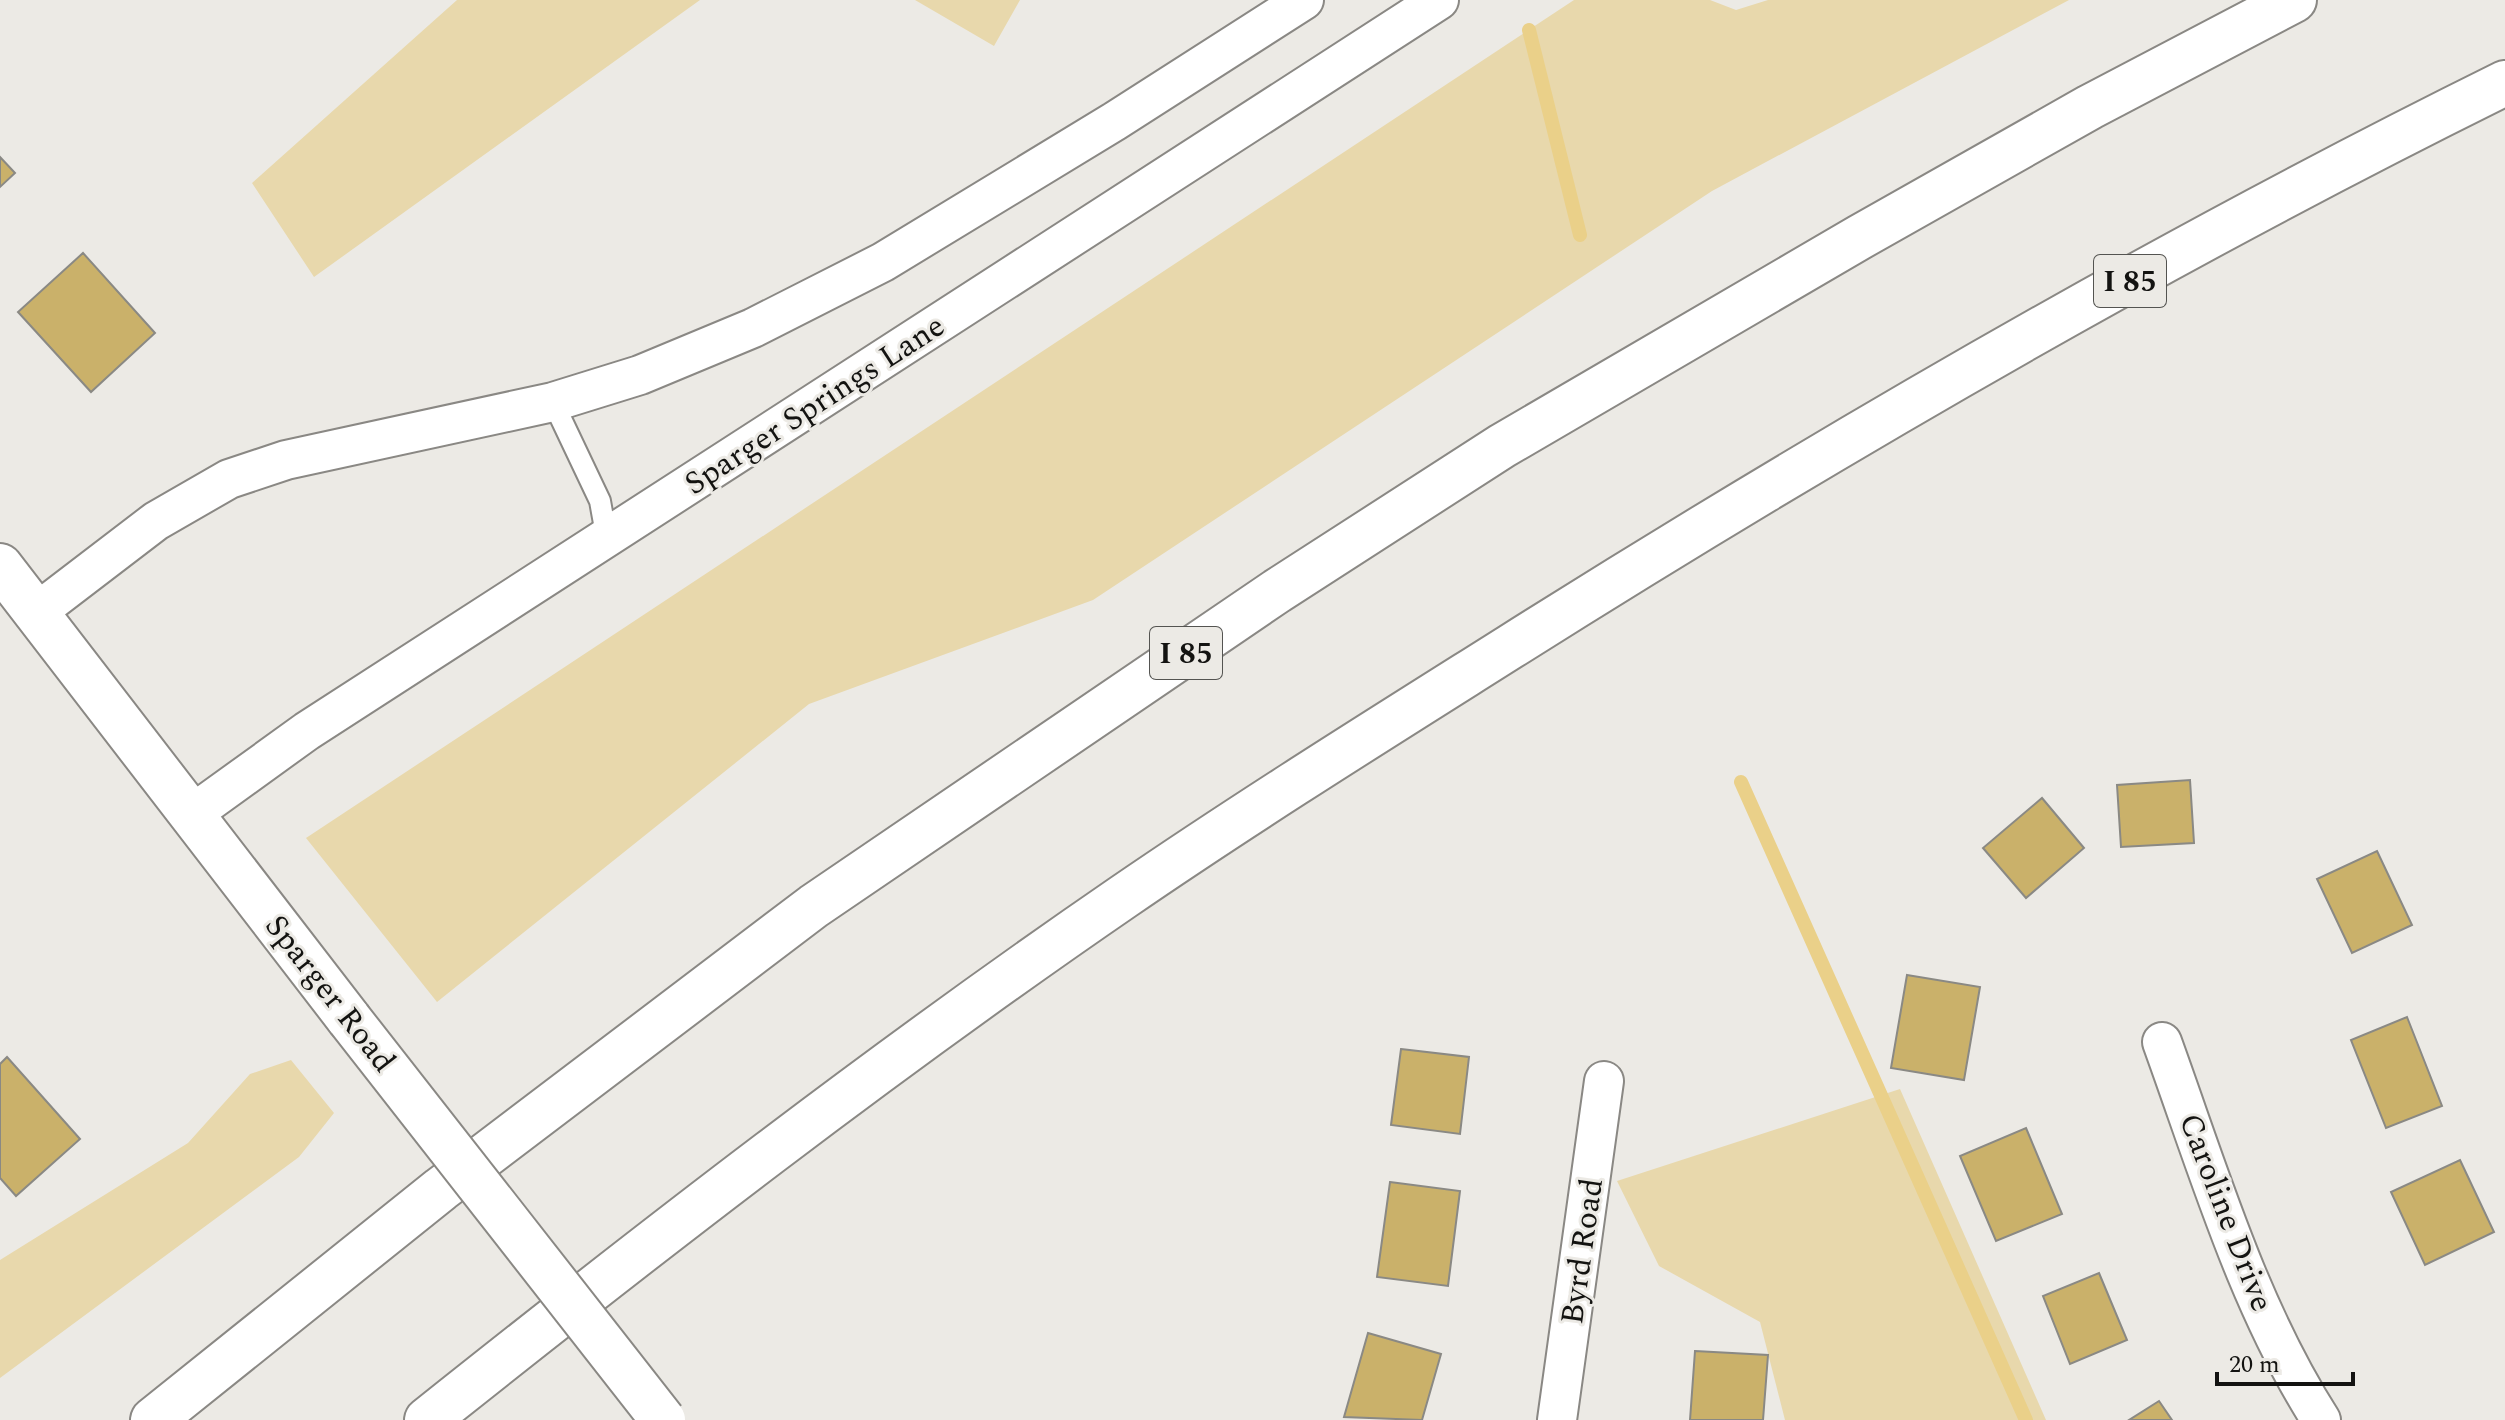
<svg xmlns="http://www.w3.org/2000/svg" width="2505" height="1420" viewBox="0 0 2505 1420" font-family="Spectral,serif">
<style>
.green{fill:#e8d8ac}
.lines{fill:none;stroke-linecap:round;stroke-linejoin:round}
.stream{stroke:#ead089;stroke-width:14}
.building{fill:#cab16a;stroke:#8a8984;stroke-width:2}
.service-casing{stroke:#8a8884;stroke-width:24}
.minor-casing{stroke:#8a8884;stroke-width:42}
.tertiary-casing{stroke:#8a8884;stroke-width:48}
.motorway-casing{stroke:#8a8884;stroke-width:48}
.service{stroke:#fff;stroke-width:20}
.minor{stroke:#fff;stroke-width:38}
.tertiary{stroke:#fff;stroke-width:44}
.motorway{stroke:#fff;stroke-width:44}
.tertiary-bridge-casing{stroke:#8a8884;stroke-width:48;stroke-linecap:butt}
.tertiary-bridge{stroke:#fff;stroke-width:44}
.labels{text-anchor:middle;stroke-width:6;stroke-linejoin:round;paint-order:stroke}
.shield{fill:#eceae5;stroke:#545451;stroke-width:2}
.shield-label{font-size:30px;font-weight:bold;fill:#131311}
.street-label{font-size:32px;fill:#131311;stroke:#eceae5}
</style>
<rect width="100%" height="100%" fill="#eceae5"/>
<path class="green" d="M457 0H700L314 277 252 183Z
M915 0H1020L994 46Z
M1574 0H1710L1736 10 1768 0H2069L1712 191 1093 600 809 704 437 1002 306 838Z
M291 1060 334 1113 299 1157 0 1378V1260L188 1143 250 1074Z
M1900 1089 2046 1420H1785L1760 1322 1659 1266 1617 1181Z"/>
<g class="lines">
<path class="stream" d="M1529 30 1580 235
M1741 782 2026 1420"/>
</g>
<path class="building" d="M0 157 15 173 0 187Z
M83 253 155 333 91 392 18 312Z
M2190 780 2194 843 2121 847 2117 785Z
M2042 798 2084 848 2026 898 1983 848Z
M2377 851 2412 925 2352 953 2317 879Z
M1907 975 1980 987 1964 1080 1891 1068Z
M2407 1017 2442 1106 2386 1128 2351 1040Z
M1401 1049 1469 1057 1460 1134 1391 1125Z
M7 1057 80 1139 16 1196 0 1178V1064Z
M2026 1128 2062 1214 1996 1241 1960 1156Z
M2460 1160 2494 1232 2425 1265 2391 1192Z
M1390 1182 1460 1191 1448 1286 1377 1277Z
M2099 1273 2127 1340 2070 1364 2043 1296Z
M1368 1333 1441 1354 1422 1420 1344 1417Z
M1695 1351 1768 1355 1763 1420H1690Z
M2159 1401 2172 1420H2129Z"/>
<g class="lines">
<g class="service-casing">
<path id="service" d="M553 402 600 501 607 540"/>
</g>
<g class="minor-casing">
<path id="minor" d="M37 612 156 521 229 479 286 460 553 402 640 375 753 328 883 262 1115 121 1304 0
M192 814 307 731 1439 0
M2162 1042C2208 1169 2248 1306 2321 1420
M1557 1420 1604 1081"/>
</g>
<g class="tertiary-casing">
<path id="tertiary" d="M0 566 349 1019"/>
</g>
<g class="motorway-casing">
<path id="motorway" d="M153 1420 441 1189 814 906 1277 591 1502 446 1860 237 2090 107 2294 0
M427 1420C654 1239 884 1061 1123 897 1250 810 1380 729 1510 647 1832 444 2163 252 2505 83"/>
</g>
<use href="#service" class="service"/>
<use href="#minor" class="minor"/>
<use href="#tertiary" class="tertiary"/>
<use href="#motorway" class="motorway"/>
<g class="tertiary-bridge-casing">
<path id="tertiary-bridge" d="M349 1019 663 1420"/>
</g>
<use href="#tertiary-bridge" class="tertiary-bridge"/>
</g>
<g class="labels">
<g class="shield">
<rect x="2094" y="255" width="72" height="52" rx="6"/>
<rect x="1150" y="627" width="72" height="52" rx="6"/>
</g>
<g class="shield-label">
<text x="2130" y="291">I 85</text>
<text x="1186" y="663">I 85</text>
</g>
<g class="street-label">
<text transform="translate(814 404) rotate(-33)" y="11">Sparger Springs Lane</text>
<text transform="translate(331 993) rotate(52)" y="11">Sparger Road</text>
<text transform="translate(2227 1212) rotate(69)" y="11">Caroline Drive</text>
<text transform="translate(1581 1251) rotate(-82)" y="11">Byrd Road</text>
</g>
</g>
<path d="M2217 1372v12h136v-12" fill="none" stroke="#131311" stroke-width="4"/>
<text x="2229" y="1372" font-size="24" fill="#131311" stroke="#eceae5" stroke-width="6" paint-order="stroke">20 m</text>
</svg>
